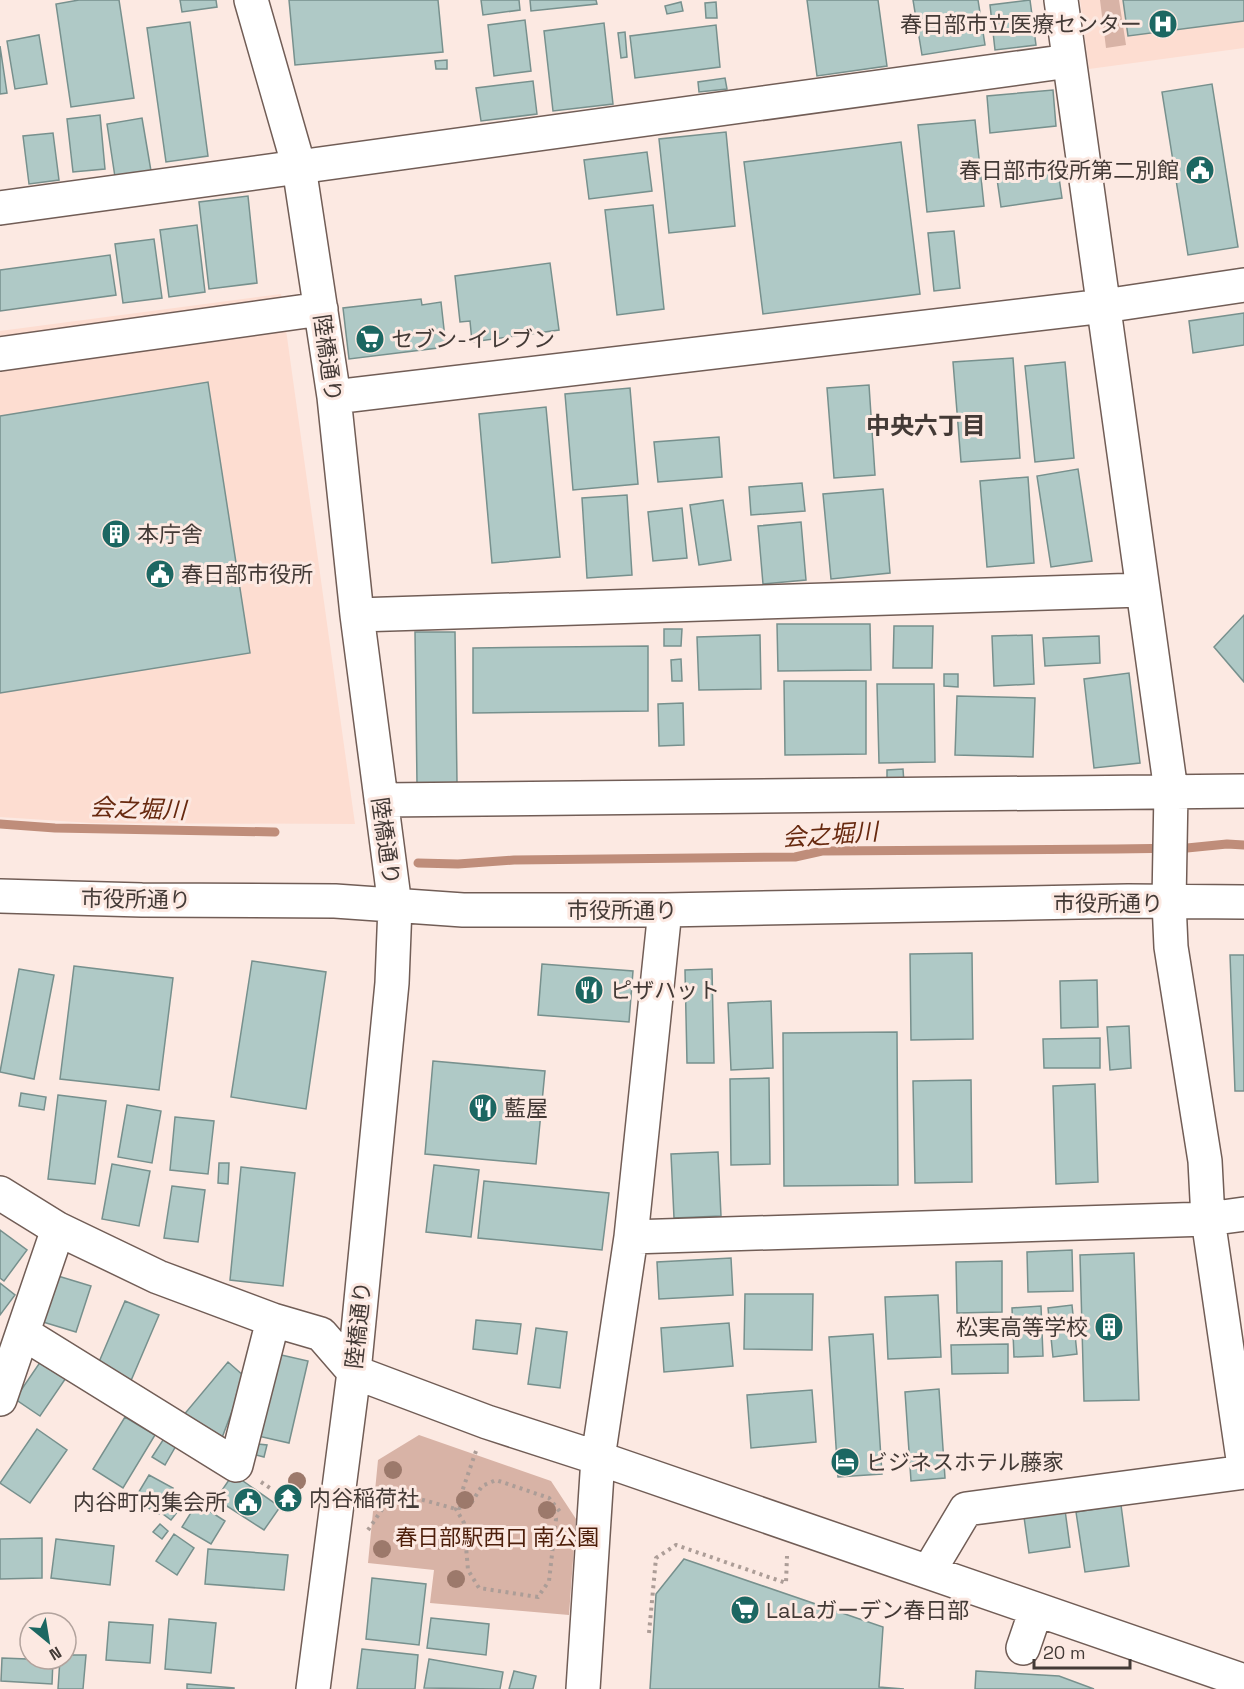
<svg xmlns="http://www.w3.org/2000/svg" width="1244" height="1689" viewBox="0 0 1244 1689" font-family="'Space Grotesk','Noto Sans JP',sans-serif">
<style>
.built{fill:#fdddd1}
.green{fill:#d8b3a6}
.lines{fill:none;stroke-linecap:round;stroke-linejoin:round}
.stream{stroke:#bf8d7a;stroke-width:9}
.building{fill:#afc9c6;stroke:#77908d;stroke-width:1.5}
.minor-casing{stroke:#715d56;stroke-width:36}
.path{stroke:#ac9d97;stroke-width:4;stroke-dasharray:3 4.5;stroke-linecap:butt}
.minor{stroke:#fff;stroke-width:33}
.tree{fill:#9c796b}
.labels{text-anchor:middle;stroke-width:6;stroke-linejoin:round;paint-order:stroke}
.poi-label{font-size:22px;fill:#433a36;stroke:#fce9e2;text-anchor:start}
.street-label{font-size:22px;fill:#433a36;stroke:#fce9e2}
.park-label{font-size:22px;fill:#4d1e0a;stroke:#fce9e2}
.neighbourhood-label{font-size:24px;font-weight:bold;fill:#433a36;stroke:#fce9e2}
.water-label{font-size:24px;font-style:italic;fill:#67290f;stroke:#fce9e2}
</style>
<rect width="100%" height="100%" fill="#fce9e2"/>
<path class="built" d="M1080 0H1244V48L1089 69Z
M281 294 355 824 91 823 0 817V331Z"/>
<path class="green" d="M1100 0H1119L1126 45 1106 48Z
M419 1435 551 1481 576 1519 569 1615 430 1603 434 1570 368 1563 378 1460Z"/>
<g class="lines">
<path class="stream" d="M0 824 55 828 275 832
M418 863 458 864 514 860 795 857 822 851 1116 849 1187 848 1227 844 1244 845"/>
</g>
<path class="building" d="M79 0H119L134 98 71 107 56 4Z
M180 0H216L217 7 182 12Z
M289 0H438L443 52 295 65Z
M481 0H519L520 10 483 15Z
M530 0H596L597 4 531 11Z
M807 0H878L887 66 817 76Z
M913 0H978L985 45 922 55Z
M1030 0 1036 45 995 50 990 5Z
M1123 0H1244V21L1128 36Z
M681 2 683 11 667 14 665 6Z
M716 2 717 18H706L705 3Z
M525 20 531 71 494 76 488 25Z
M190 22 208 156 166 162 147 28Z
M604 23 613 104 553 111 544 31Z
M716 25 720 67 635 78 630 36Z
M625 32 627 57 621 58 618 33Z
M39 35 47 84 15 89 7 41Z
M0 46 7 93 0 94Z
M447 60V69H436L435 61Z
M725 78 727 89 699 92 698 82Z
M533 81 537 114 481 121 476 88Z
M1212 84 1238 247 1188 255 1162 92Z
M1053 90 1056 126 990 133 987 96Z
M100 115 105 169 73 172 67 119Z
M142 118 151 171 115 177 107 124Z
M975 120 984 206 927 212 918 125Z
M726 132 735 226 669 233 659 139Z
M53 133 59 180 29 184 23 136Z
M901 142 920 294 763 314 744 162Z
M647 152 652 191 589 199 584 160Z
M1057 164 1062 198 1001 207 996 172Z
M248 196 257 283 209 289 199 202Z
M653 205 664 309 617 315 605 210Z
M197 225 205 292 169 297 160 230Z
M954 231 960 288 934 291 928 233Z
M154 239 162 298 123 303 115 244Z
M110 255 116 295 0 311V270Z
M550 263 559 330 472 342 470 321 460 322 455 276Z
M421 299 422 305 441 302 446 347 349 359 343 308Z
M1244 313V345L1193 353 1189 321Z
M1013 358 1020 458 961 462 953 362Z
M1065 362 1074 458 1035 462 1025 366Z
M208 382 250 653 0 693V416Z
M869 385 875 475 834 478 827 388Z
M630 388 638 484 573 490 565 394Z
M546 407 560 557 492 563 479 414Z
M719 437 722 477 658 482 654 442Z
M1078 469 1092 561 1051 567 1037 476Z
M1028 477 1034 563 987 567 980 481Z
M802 483 805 511 751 515 749 487Z
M883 489 890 573 831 579 823 494Z
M627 495 632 575 587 578 582 498Z
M723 500 731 560 699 565 690 505Z
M682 508 687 558 653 561 648 512Z
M801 522 806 580 763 584 758 526Z
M1244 615V682L1214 647Z
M777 624H870L871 670 778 671Z
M894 626H933L932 668H893Z
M664 629H682L681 646H664Z
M415 632H455L457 783 417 784Z
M760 635 761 689 699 690 697 637Z
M1032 635 1034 684 994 686 992 636Z
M1099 636 1100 663 1045 666 1043 638Z
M648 646V711L473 713V648Z
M681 659 682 681H672L671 660Z
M1129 673 1140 763 1094 768 1084 679Z
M944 674H958V687L944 686Z
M784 681H866V754L785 755Z
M877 684H934L935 762 879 763Z
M957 696 1035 698 1033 757 955 755Z
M683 703 684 745 659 746 658 704Z
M903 769 904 783 887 784V770Z
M972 953 973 1039 911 1040 910 954Z
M1230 955H1244V1091H1235Z
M252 961 326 972 306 1109 231 1097Z
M542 964 633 971 629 1022 538 1015Z
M74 966 173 978 159 1090 60 1079Z
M19 969 54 975 34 1079 0 1072Z
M712 969 714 1063H687L685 970Z
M1097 980 1098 1027 1061 1028 1060 981Z
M771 1001 773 1068 731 1070 728 1003Z
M1129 1026 1131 1068 1110 1070 1107 1027Z
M897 1032 898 1185 784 1186 783 1033Z
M1100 1038V1068H1044L1043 1039Z
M433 1061 545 1071 536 1164 425 1154Z
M769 1078 770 1164 731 1165 730 1079Z
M971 1080 972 1182 915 1183 913 1081Z
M1095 1084 1098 1182 1056 1184 1053 1086Z
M21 1093 46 1097 44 1110 19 1106Z
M58 1095 106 1101 95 1184 48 1179Z
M127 1105 161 1111 152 1163 118 1157Z
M175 1117 214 1121 208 1174 170 1170Z
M718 1152 721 1216 674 1218 671 1154Z
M219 1163H229L228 1184 218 1183Z
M112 1164 150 1171 139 1226 102 1219Z
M434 1165 479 1170 471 1237 426 1232Z
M241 1167 295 1173 283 1286 230 1280Z
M484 1181 609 1193 602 1250 478 1238Z
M172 1186 205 1190 198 1242 164 1238Z
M0 1230 27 1250 4 1281 0 1278Z
M1072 1250 1073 1291 1028 1292 1027 1252Z
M1134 1253 1139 1400 1084 1401 1080 1255Z
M731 1258 733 1295 659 1299 657 1262Z
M1002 1261V1312L957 1313 956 1262Z
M58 1276 91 1286 76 1332 43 1322Z
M0 1283 15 1295 0 1315Z
M745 1294H813L812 1350 744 1349Z
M938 1295 941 1357 888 1359 885 1297Z
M125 1301 159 1315 130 1383 96 1369Z
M1072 1305 1077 1354 1053 1357 1048 1308Z
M1041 1306 1043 1356 1014 1357 1012 1308Z
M476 1320 521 1324 517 1354 473 1349Z
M729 1323 733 1366 664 1372 661 1328Z
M536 1328 567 1332 560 1388 528 1384Z
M873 1334 882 1474 838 1477 829 1337Z
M1008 1344V1373L952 1374 951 1345Z
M277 1354 308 1361 289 1443 258 1436Z
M43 1358 68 1375 40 1416 15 1399Z
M228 1362 245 1377 220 1443 182 1417Z
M939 1389 945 1478 911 1481 905 1392Z
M812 1390 816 1442 751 1448 747 1395Z
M125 1417 155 1435 123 1488 93 1469Z
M37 1429 67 1450 30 1503 0 1483Z
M165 1437 177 1444 165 1465 152 1457Z
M258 1444 267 1445 264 1457 256 1455Z
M233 1474 280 1507 264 1530 216 1499Z
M149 1475 173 1488 159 1514 134 1500Z
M285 1487 300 1498 292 1510 277 1499Z
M197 1503 225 1521 211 1544 182 1527Z
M170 1504 178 1511 171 1520 163 1514Z
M1121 1505 1129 1566 1085 1572 1076 1512Z
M1065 1510 1070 1547 1029 1553 1024 1517Z
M160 1524 168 1531 162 1539 153 1532Z
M174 1534 194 1548 177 1575 156 1561Z
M42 1538V1578L0 1579V1539Z
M56 1539 114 1546 110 1585 51 1578Z
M208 1549 288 1555 284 1590 205 1584Z
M684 1559 883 1627 879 1687 904 1689H650L656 1594Z
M372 1578 426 1584 419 1645 366 1639Z
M431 1618 489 1624 486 1655 427 1648Z
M169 1619 216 1623 211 1673 165 1669Z
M109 1622 153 1625 150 1663 106 1660Z
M362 1649 418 1655 415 1689H357Z
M66 1655H86L83 1689H58L60 1659H66Z
M2 1658 53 1660 52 1684 1 1681Z
M429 1659 503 1672 500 1689 424 1688Z
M514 1671 536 1676 533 1689H509Z
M976 1671 1059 1676 1094 1689H975Z
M187 1684 234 1688V1689H187Z"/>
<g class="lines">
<g class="minor-casing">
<path id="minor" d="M251 0 299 167 334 397 357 615 395 906 392 983 354 1372 313 1689
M1061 0 1171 791 1169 902 1171 947 1205 1161 1208 1219 1244 1466
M0 208 1069 61
M0 354 321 309
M334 397 1104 306 1244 285
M357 615 1142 590
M381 800 1244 791
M0 896 142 900 335 901 463 910H665L1128 901 1244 902
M0 1193 58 1229 158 1277 273 1320 321 1334 354 1372 487 1422 598 1458 1244 1681
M631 1237 1208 1219 1244 1214
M23 1333 236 1465 273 1320
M0 1399 58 1229
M929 1571 966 1509 1244 1472
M1023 1648 1036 1610
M583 1689 598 1458 631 1237 665 910"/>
</g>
<path class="path" d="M476 1451 456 1509 464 1523 468 1570 479 1588 538 1597 549 1581 556 1519 550 1502
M261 1482 273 1490
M368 1530 394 1492 456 1509 470 1505 482 1486 496 1480 549 1498 561 1513
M649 1633 656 1558 676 1545 786 1583 787 1556"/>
<use href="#minor" class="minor"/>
</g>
<g class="tree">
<circle cx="393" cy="1470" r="9"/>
<circle cx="297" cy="1481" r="9"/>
<circle cx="465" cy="1500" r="9"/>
<circle cx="547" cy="1510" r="9"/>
<circle cx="441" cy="1541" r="9"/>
<circle cx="382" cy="1549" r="9"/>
<circle cx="456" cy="1579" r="9"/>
</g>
<defs>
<g id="hospital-disc" transform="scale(1.5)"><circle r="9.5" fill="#1c6762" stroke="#fce9e2"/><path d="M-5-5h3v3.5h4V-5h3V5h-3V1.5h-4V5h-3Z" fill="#fff"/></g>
<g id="civic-disc" transform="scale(1.5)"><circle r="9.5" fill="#1c6762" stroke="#fce9e2"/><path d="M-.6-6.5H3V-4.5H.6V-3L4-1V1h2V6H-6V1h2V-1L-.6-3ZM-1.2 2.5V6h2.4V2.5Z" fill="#fff"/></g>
<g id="supermarket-disc" transform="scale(1.5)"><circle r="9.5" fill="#1c6762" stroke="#fce9e2"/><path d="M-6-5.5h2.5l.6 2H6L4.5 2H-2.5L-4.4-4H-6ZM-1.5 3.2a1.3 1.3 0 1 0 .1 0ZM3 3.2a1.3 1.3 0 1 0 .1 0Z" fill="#fff"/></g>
<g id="building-disc" transform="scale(1.5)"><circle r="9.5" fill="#1c6762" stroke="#fce9e2"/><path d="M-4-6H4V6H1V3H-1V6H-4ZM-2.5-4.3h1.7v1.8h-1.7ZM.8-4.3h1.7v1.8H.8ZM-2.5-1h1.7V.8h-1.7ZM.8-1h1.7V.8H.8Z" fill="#fff"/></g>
<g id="restaurant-disc" transform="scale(1.5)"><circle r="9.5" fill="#1c6762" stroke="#fce9e2"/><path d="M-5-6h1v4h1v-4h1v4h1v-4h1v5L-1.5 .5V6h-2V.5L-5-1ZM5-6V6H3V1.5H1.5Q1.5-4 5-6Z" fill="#fff"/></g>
<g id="hotel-disc" transform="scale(1.5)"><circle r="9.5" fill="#1c6762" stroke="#fce9e2"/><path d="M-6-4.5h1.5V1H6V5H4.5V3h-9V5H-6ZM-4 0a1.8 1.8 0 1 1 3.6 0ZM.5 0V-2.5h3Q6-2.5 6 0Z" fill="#fff"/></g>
<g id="temple-disc" transform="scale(1.5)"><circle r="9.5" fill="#1c6762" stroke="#fce9e2"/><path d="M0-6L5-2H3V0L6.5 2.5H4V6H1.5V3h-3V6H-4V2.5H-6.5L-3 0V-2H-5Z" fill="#fff"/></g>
</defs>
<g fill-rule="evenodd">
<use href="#hospital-disc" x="1163" y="24"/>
<use href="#civic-disc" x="1200" y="170"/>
<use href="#supermarket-disc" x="370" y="339"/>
<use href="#building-disc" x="116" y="534"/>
<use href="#civic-disc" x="160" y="574"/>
<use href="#restaurant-disc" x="589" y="990"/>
<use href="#restaurant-disc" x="483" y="1108"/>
<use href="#building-disc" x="1109" y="1327"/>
<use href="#hotel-disc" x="845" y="1462"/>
<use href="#temple-disc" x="288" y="1498"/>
<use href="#civic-disc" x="248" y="1502"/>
<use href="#supermarket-disc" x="745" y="1610"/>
</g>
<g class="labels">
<g class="poi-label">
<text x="1142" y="32" text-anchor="end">春日部市立医療センター</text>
<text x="1179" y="178" text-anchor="end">春日部市役所第二別館</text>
<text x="391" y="347">セブン-イレブン</text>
<text x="137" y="542">本庁舎</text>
<text x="181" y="582">春日部市役所</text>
<text x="610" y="998">ピザハット</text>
<text x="504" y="1116">藍屋</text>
<text x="1088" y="1335" text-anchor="end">松実高等学校</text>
<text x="866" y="1470">ビジネスホテル藤家</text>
<text x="309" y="1506">内谷稲荷社</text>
<text x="227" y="1510" text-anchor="end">内谷町内集会所</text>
<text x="766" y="1618">LaLaガーデン春日部</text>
</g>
<g class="street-label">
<text transform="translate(328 358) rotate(82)" y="8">陸橋通り</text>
<text transform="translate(386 841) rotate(82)" y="8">陸橋通り</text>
<text transform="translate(136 899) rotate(1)" y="8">市役所通り</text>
<text x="1108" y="911">市役所通り</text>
<text x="622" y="918">市役所通り</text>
<text transform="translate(358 1325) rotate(-84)" y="8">陸橋通り</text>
</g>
<g class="park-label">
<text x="497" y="1545">春日部駅西口 南公園</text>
</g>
<g class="neighbourhood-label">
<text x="926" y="434">中央六丁目</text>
</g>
<g class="water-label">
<text transform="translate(138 809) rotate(2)" y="8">会之堀川</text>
<text transform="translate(830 835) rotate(-4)" y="8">会之堀川</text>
</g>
</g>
<g transform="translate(48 1641) rotate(150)"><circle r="28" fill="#fce9e2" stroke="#b2a39d" stroke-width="1.5"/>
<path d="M0-4.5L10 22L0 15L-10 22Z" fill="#1c6762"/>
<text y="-9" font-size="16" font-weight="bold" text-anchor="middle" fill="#433a36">N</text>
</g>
<path d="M1034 1659v9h96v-9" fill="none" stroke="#433a36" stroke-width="3"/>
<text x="1043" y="1659" font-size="18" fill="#433a36" stroke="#fce9e2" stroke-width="4.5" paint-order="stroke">20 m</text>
</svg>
